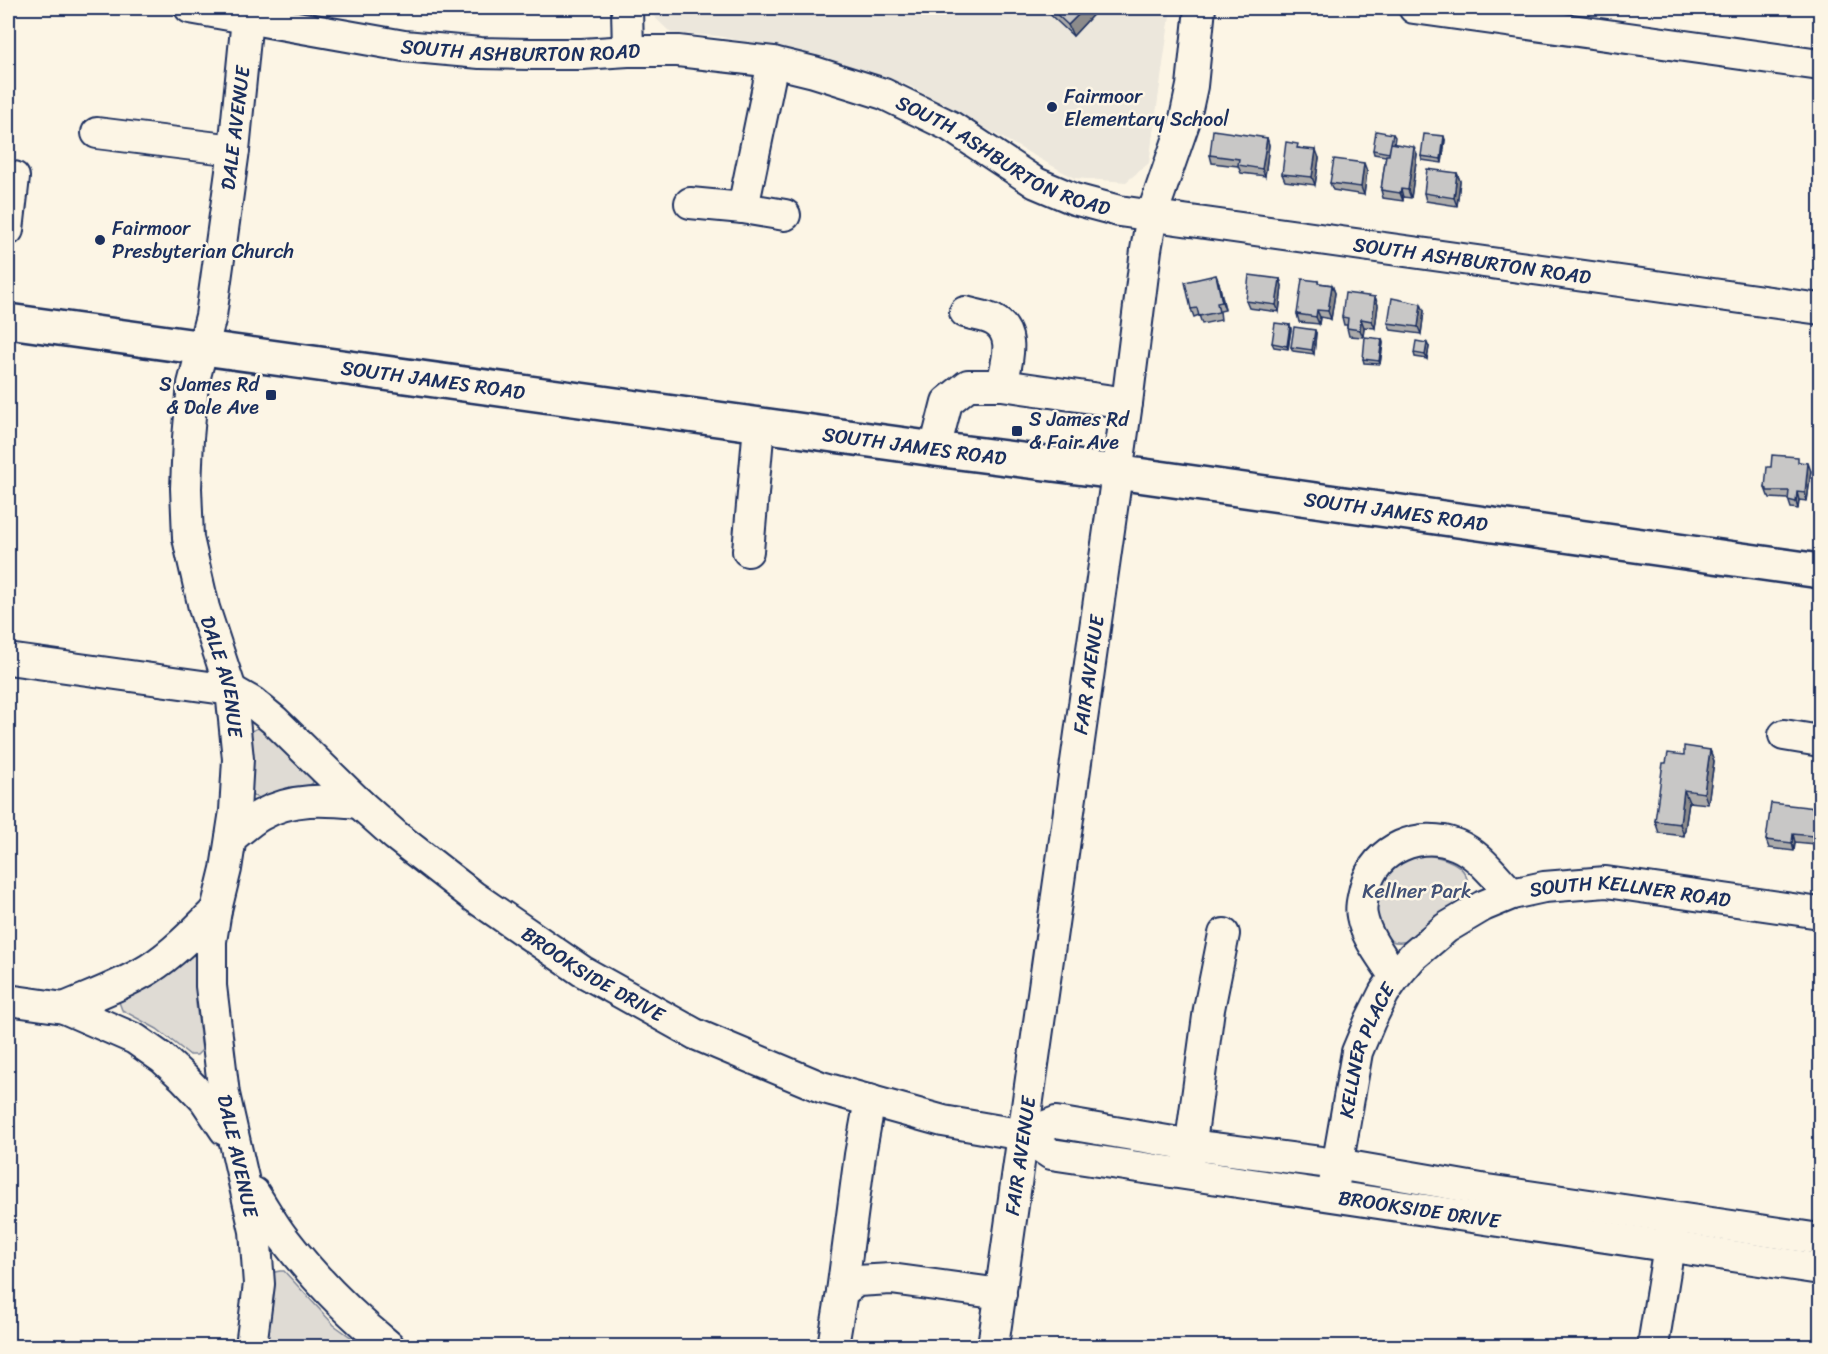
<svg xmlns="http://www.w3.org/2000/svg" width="1828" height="1354" viewBox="0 0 1828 1354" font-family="Sriracha,sans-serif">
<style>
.built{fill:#ece7dc}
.green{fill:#dfdbd4;stroke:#7d8599;stroke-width:1.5}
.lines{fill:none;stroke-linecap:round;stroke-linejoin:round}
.minor-casing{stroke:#1b2f5e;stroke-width:34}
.major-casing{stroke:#1b2f5e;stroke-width:38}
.minor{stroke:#fcf5e5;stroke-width:30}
.major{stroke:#fcf5e5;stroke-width:33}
.wall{fill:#acabaa;stroke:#1b2f5e;stroke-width:1.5}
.shaded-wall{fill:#8c8b8b;stroke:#1b2f5e;stroke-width:1.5}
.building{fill:#c8c7c6;stroke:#1b2f5e;stroke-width:1.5}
.poi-dot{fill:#1b2f5e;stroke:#fcf5e5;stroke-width:2}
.labels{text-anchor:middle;stroke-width:5;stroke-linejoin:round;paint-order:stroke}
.street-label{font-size:20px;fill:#1b2f5e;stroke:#fcf5e5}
.poi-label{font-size:20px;fill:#1b2f5e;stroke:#fcf5e5;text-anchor:start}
.park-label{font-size:20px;fill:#425176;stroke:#fcf5e5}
</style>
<rect width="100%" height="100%" fill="#fcf5e5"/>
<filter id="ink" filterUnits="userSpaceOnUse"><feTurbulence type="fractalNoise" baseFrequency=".0167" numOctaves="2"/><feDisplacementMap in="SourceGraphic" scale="12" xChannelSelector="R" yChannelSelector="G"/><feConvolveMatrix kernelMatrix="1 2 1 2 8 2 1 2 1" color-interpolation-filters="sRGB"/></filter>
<g filter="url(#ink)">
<path class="built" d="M645 8H1171L1149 163 1126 182 1074 178 908 85 803 55 718 36 671 33Z"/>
<path class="green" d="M258 728 263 729 312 778 313 783 308 786 290 787 260 798 253 796 249 790 248 736 251 731Z
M1421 855C1443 856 1470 863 1468 890L1458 904 1410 940C1387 949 1373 928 1374 906 1374 896 1381 880 1388 872 1396 862 1409 858 1421 855Z
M193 954 197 960 196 1003 202 1050 197 1055H190L157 1029 122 1010 119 1002 123 997 186 956Z
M280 1271H284L334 1325 363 1346H263L272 1275 275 1272Z"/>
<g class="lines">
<g class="minor-casing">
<g id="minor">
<path id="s1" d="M190 8 404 46 480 53 531 54H582L628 51H678L773 62 814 72 884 94 950 126 1036 183 1074 199 1119 211 1820 309"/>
<path id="s2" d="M248 8 234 150 211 316 193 384 188 438 186 488 188 538 204 608 231 690 238 759 235 811 226 869 216 910 211 941V986L224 1094 255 1231 259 1284 251 1346"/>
<path d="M627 8 628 51"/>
<path d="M1414 8 1820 65"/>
<path d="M97 133 234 150"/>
<path d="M8 176 14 177 8 230"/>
<path d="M690 203 743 208 773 62"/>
<path d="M743 208 785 215"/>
<path d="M965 312C974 315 985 316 993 320 1018 333 1006 364 1002 385"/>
<path d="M935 449 947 402 968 385H1002L1127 403"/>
<path d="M748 551 759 425"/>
<path id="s3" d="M8 659 231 690 252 702 274 720 359 803 396 836 473 896 582 971 695 1034 821 1087 943 1121 1023 1135 1051 1154 1820 1269"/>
<path d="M1784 735 1820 741"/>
<path d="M231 838C240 831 250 821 261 815 293 797 325 800 359 803"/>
<path d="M1395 977C1383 958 1366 938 1362 916 1360 907 1363 897 1365 888 1375 848 1420 830 1457 845 1479 854 1496 878 1512 894"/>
<path d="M8 1000 64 1008 135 1039 162 1058 184 1078 205 1100 225 1130"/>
<path d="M64 1008C92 996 123 985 149 969 174 953 195 931 216 910"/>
<path d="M1023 1135 1056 1122 1191 1145 1337 1164 1487 1190 1820 1239"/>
<path d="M1188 1164 1209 1009 1224 934"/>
<path id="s4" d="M1334 1184 1357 1052 1370 1021 1384 993 1395 977 1412 957 1446 928 1483 906 1512 894 1544 887 1606 882 1820 913"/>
<path d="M254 1193C264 1208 273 1225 285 1240 315 1279 351 1315 389 1346"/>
<path d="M842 1292 860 1155 870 1100"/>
<path d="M833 1346 842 1292 857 1281 891 1279 1001 1294"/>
<path id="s5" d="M993 1346 1127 403 1146 250 1152 215 1184 123 1192 86 1200 8"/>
<path d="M1653 1346 1672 1227"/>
</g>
</g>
<g class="major-casing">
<g id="major">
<path id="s6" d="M8 321 935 449 1116 472 1820 571"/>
</g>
</g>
<use href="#minor" class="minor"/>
<use href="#major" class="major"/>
</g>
<path class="wall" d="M1043 8H1099L1073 36Z
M1393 134 1395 137 1394 144 1417 154 1411 198 1403 197V201L1383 198 1381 190 1386 156 1374 154 1373 150Z
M1267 138 1269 145 1265 176 1241 173 1238 166 1212 163 1210 155Z
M1445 140 1442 163 1422 160 1421 156Z
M1299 148 1319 158 1315 185 1285 181 1282 174Z
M1367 171 1364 195 1333 190 1330 183Z
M1457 173 1460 181 1457 206 1426 201 1424 193Z
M1280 279 1282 286 1279 312 1249 308 1246 301Z
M1318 281 1319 283 1332 285 1335 293 1331 319 1320 317 1319 324 1299 322 1297 314Z
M1219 283 1225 310 1220 311 1221 320 1202 324 1199 315 1194 317 1191 309Z
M1375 297 1378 305 1375 328 1364 327 1363 337 1349 336 1347 328V325H1344L1342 317Z
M1424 311 1421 334 1391 330 1388 323Z
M1290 325 1291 329 1288 349 1274 347 1272 343Z
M1316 333 1314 354 1293 351 1291 347Z
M1382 339 1383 343 1380 364 1364 363 1363 359Z
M1429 347 1427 359 1415 357 1414 353Z
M1821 355V385H1819L1816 378Z
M1800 462 1811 471 1807 501 1799 500 1798 509 1791 508 1788 499 1770 498 1769 496H1768L1765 488 1771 467Z
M1710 750 1714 761 1708 804 1689 802 1684 836 1659 833 1655 821 1684 755Z
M1819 816 1815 844 1795 842 1794 851 1769 848 1766 840Z"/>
<path class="shaded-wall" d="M1085 8H1099L1073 36 1068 25Z
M1444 136 1445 140 1442 163 1441 159Z
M1267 138 1269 145 1265 176 1262 169Z
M1414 147 1417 154 1411 198 1408 190Z
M1316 150 1319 158 1315 185 1312 177Z
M1364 163 1367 171 1364 195 1361 187Z
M1457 173 1460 181 1457 206 1454 198Z
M1401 189 1403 197V201L1400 193Z
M1216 275 1219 283 1225 310 1222 302Z
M1280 279 1282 286 1279 312 1276 305Z
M1332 285 1335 293 1331 319 1328 311Z
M1375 297 1378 305 1375 328 1372 321Z
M1421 304 1424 311 1421 334 1418 327Z
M1317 310 1320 317 1319 324 1316 317Z
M1361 319 1364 327 1363 337 1360 330Z
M1290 325 1291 329 1288 349 1287 346Z
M1315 330 1316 333 1314 354 1312 350Z
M1382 339 1383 343 1380 364 1379 361Z
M1427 343 1429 347 1427 359 1425 355Z
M1808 463 1811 471 1807 501 1805 493Z
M1797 492 1799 500 1798 509 1796 502Z
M1710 750 1714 761 1708 804 1704 793Z
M1684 790 1689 802 1684 836 1680 824Z
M1816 808 1819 816 1815 844 1813 836Z
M1793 834 1795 842 1794 851 1792 843Z"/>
<path class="building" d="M1050 8H1085L1068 25Z
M1213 130 1267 138 1262 169 1238 165 1239 159 1210 155Z
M1376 131 1393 134 1389 153 1373 150Z
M1424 134 1444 136 1441 159 1421 156Z
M1286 142 1298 144 1297 148 1316 150 1312 177 1282 174Z
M1391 143 1414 147 1408 190 1401 189 1400 193 1381 190 1386 155H1389Z
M1334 159 1364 163 1361 187 1330 183Z
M1427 169 1457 173 1454 198 1424 193Z
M1216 275 1222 302 1217 303 1219 312 1199 316 1197 308 1191 309 1185 282Z
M1249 275 1280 279 1276 305 1246 301Z
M1302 279 1318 281V283L1332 285 1328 311 1317 310 1316 317 1297 314Z
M1345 293 1375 297 1372 321 1361 319 1360 330 1347 328 1348 318 1342 317Z
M1392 298 1421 304 1418 327 1388 323Z
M1275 323 1290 325 1287 346 1272 343Z
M1294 327 1315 330 1312 350 1291 347Z
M1365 337 1382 339 1379 361 1363 359Z
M1416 341 1427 343 1425 355 1414 353Z
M1819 354 1821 355V381L1820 378H1816Z
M1772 455 1798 457V462L1808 463 1805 493 1797 492 1796 502 1788 500 1789 491H1767V489L1765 488 1767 467H1771Z
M1684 746 1710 750 1704 793 1684 790 1680 824 1655 821 1663 763H1666L1668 753 1684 755Z
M1771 803 1816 808 1813 836 1793 834 1792 843 1766 840Z"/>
</g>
<g class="poi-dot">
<circle cx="1052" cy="107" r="6"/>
<circle cx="100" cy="240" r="6"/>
<rect x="265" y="389" width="12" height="12" rx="3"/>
<rect x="1011" y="425" width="12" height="12" rx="3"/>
</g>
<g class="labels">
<g class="street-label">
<text dy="7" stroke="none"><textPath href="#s1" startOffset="334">SOUTH ASHBURTON ROAD</textPath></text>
<text transform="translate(235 128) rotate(-83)" y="7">DALE AVENUE</text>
<text dy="7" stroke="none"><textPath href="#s1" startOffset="838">SOUTH ASHBURTON ROAD</textPath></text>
<text dy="7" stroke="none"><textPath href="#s1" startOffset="1324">SOUTH ASHBURTON ROAD</textPath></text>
<text dy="7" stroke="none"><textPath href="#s6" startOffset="429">SOUTH JAMES ROAD</textPath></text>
<text dy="7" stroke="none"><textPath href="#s6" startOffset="915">SOUTH JAMES ROAD</textPath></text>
<text dy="7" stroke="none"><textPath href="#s6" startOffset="1401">SOUTH JAMES ROAD</textPath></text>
<text dy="7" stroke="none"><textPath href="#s5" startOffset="678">FAIR AVENUE</textPath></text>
<text dy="7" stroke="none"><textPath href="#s2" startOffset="678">DALE AVENUE</textPath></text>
<text dy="7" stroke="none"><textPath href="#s4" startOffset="483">SOUTH KELLNER ROAD</textPath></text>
<text dy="7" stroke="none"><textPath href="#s3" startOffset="687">BROOKSIDE DRIVE</textPath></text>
<text dy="7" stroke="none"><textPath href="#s4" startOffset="138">KELLNER PLACE</textPath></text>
<text dy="7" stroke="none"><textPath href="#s2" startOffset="1164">DALE AVENUE</textPath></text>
<text dy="7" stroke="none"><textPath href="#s5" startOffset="192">FAIR AVENUE</textPath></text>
<text dy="7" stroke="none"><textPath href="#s3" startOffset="1556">BROOKSIDE DRIVE</textPath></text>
</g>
<g class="poi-label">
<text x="1064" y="103">Fairmoor<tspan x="1064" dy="23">Elementary School</tspan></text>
<text x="112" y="235">Fairmoor<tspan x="112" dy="23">Presbyterian Church</tspan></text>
<text x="259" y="391" text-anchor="end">S James Rd<tspan x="259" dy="23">&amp; Dale Ave</tspan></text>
<text x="1029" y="426">S James Rd<tspan x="1029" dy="23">&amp; Fair Ave</tspan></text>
</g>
<g class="park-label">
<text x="1417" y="898">Kellner Park</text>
</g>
</g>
<rect width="1828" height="1354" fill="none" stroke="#fcf5e5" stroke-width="30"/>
<rect x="15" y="15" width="1798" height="1324" fill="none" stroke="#1b2f5e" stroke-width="2" filter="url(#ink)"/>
</svg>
